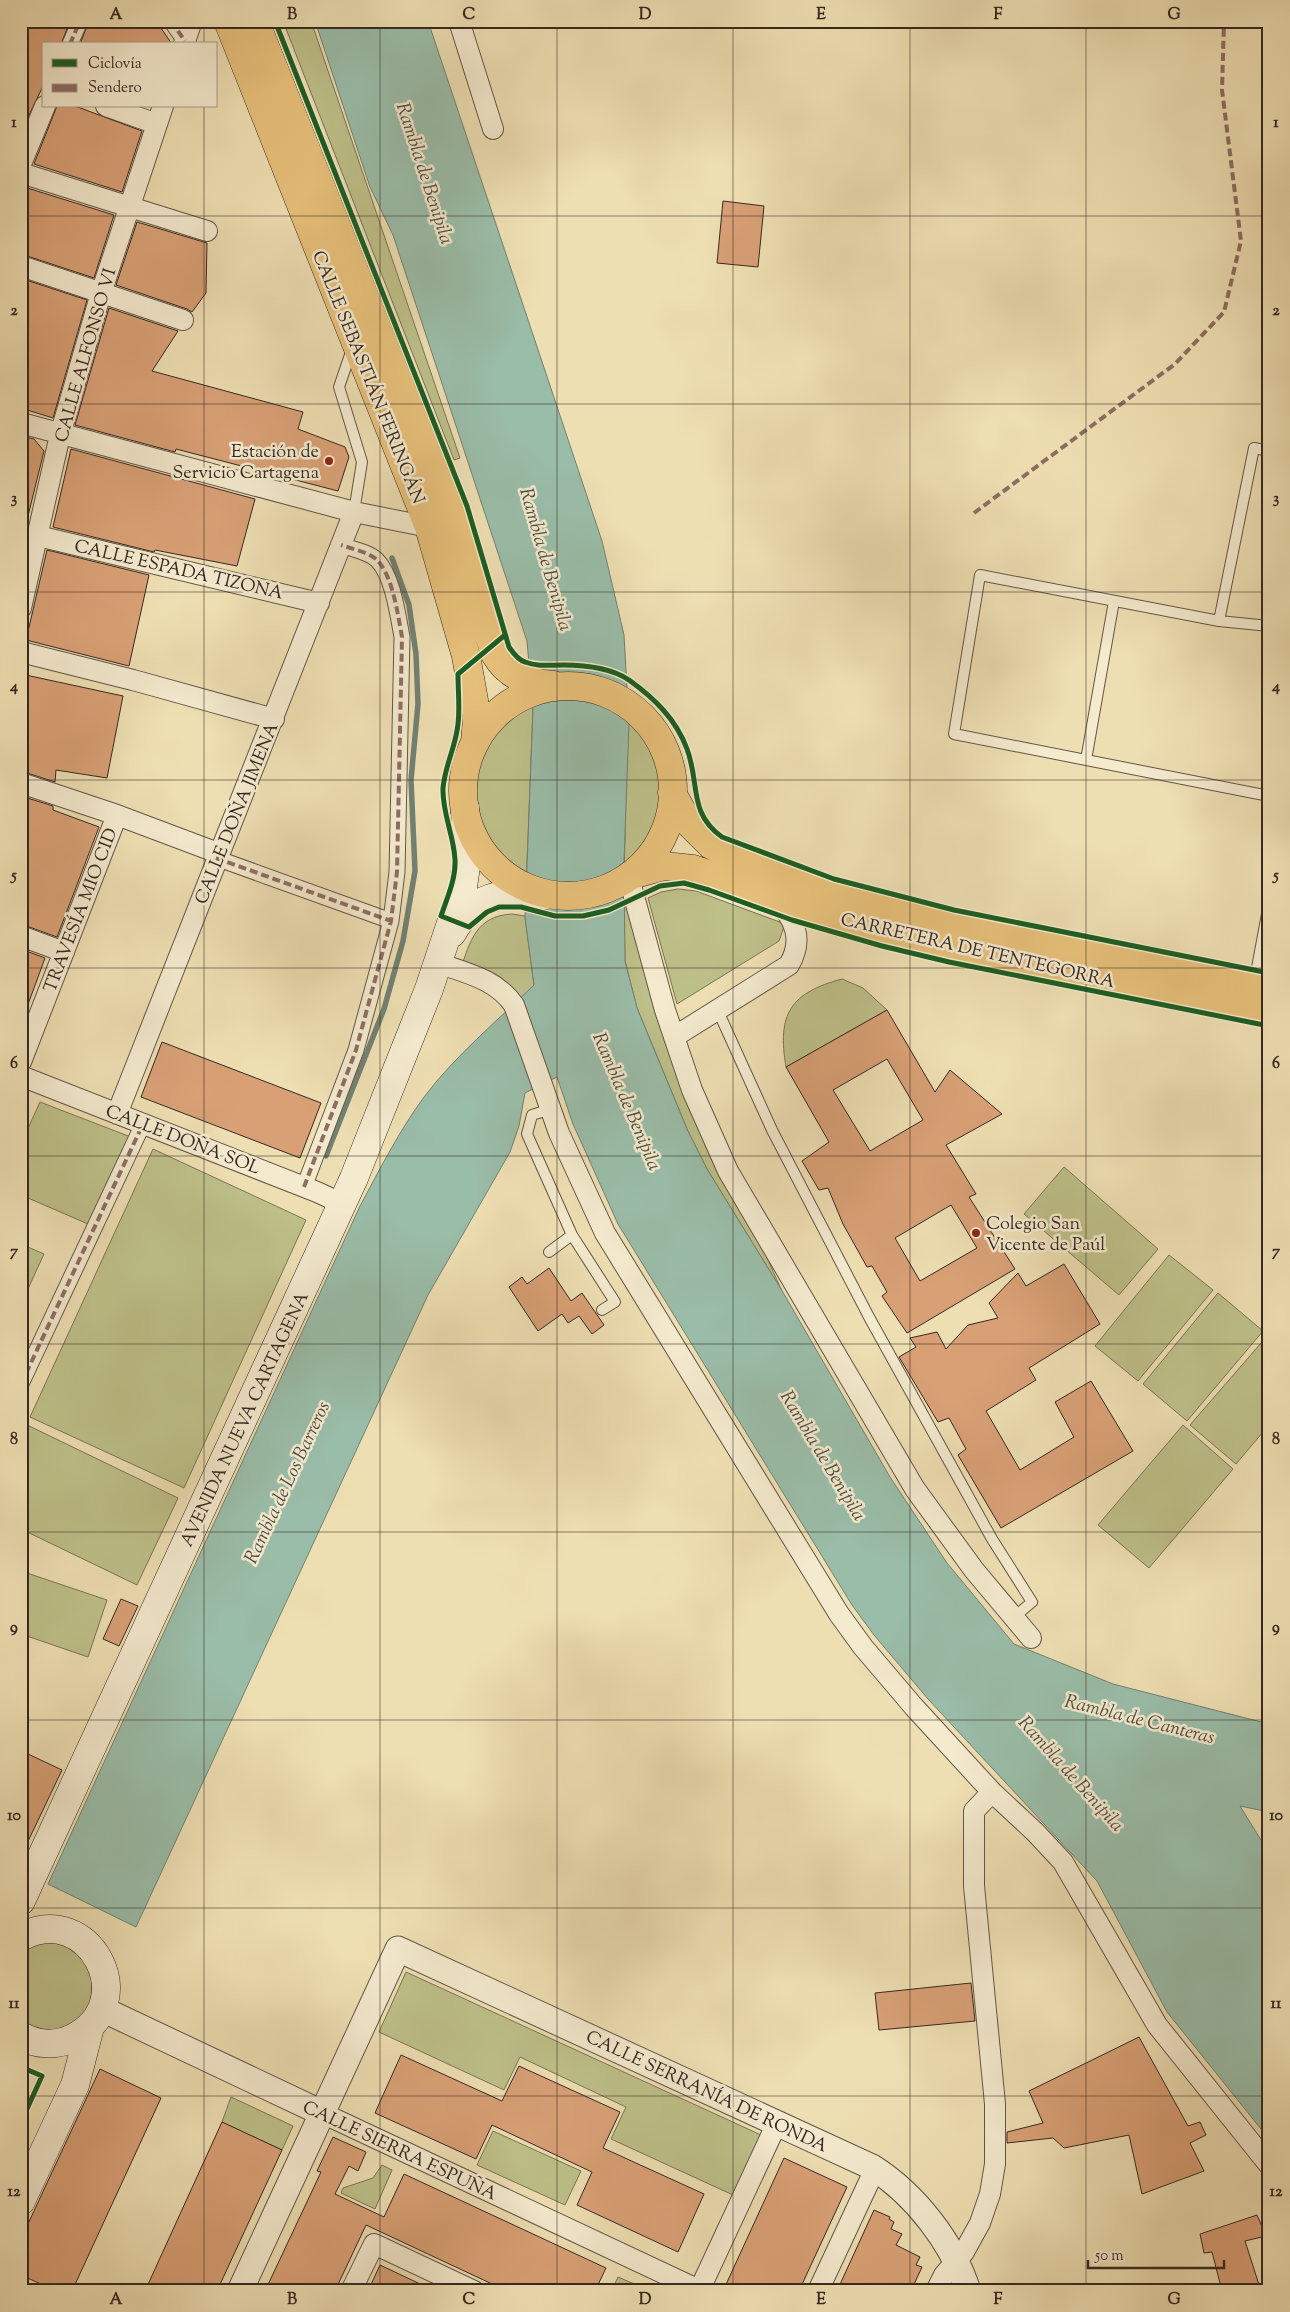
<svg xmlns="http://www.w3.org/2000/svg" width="1290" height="2312" viewBox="0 0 1290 2312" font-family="'Sorts Mill Goudy',serif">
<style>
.green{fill:#bec089;stroke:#7a7456}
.water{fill:#9abda9;stroke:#728173}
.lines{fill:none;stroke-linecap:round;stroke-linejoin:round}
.stream{stroke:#728173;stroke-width:5.5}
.building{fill:#d9a076;stroke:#352823;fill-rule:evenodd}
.service-casing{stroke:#635647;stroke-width:12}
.pedestrian-casing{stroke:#635647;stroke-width:17}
.minor-casing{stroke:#635647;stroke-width:22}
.tertiary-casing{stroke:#635647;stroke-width:27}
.secondary-casing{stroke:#352823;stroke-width:29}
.primary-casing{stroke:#352823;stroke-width:29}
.service{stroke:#f4eace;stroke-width:10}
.pedestrian{stroke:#f4eace;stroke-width:15}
.minor{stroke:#f4eace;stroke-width:20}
.tertiary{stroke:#f4eace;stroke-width:25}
.secondary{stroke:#f4eace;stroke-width:28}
.primary{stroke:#e7c07a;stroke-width:28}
.quiet{stroke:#8d6e63;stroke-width:4;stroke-dasharray:8 4;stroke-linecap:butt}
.cycleway-casing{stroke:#f4eace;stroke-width:8}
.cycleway{stroke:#1b5e20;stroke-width:5}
.grid{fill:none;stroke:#352823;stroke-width:1;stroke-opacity:0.55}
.poi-dot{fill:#8f2418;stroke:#f4eace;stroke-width:2}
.labels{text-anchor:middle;stroke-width:5;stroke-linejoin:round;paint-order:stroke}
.street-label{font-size:18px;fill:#352823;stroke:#f4eace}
.poi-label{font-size:18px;fill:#352823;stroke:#f4eace;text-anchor:end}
.water-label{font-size:19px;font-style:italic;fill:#4e4d44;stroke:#f4eace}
.neatline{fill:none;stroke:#352823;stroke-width:2}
.grid-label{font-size:16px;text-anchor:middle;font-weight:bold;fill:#352823}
</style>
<rect width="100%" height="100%" fill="#eedfb3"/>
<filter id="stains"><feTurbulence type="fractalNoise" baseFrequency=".004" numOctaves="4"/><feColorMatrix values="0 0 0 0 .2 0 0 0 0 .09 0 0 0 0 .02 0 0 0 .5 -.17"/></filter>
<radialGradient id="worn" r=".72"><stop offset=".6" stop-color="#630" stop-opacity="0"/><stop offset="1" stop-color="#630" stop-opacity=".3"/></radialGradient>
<path class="green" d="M283 21H311L460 458 454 460Z
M532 692 533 709 526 888C506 878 486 863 476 842 450 786 471 712 532 692Z
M628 704C641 714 653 727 661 741 680 775 674 825 652 855 644 865 634 873 624 881Z
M678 889 696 891 785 924 779 941 677 1004 648 898 661 892Z
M634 899 728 1171 781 1289 707 1169 687 1129 637 1008 625 961 624 904Z
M512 914 525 916 534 985 514 1005 460 971C470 941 476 916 512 914Z
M842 979 863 988 887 1010 786 1067C777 1014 790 993 842 979Z
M40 1102 136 1139 95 1227 21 1195V1144Z
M153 1149 306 1220 184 1488 30 1417Z
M1064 1167 1158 1249 1119 1295 1024 1214Z
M21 1244 44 1254 21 1304Z
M1169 1255 1213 1290 1138 1381 1095 1346Z
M1218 1293 1263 1331 1187 1421 1143 1384Z
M1268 1335 1269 1425 1236 1464 1190 1425Z
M23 1423 178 1498 137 1585 21 1529Z
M1183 1425 1233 1469 1149 1568 1098 1525Z
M21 1571 107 1600 88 1657 21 1634Z
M21 1937 93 1950 90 2027 21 2036Z
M406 1972 761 2135 733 2195 611 2139 626 2107 520 2057 504 2090 379 2032Z
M231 2097 293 2126 282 2150 222 2122Z
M493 2131 581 2171 565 2205 477 2165Z
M382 2165 392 2170 375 2209 341 2193 343 2188 373 2178Z
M618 2277 639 2286 637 2291H619L613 2288Z"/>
<path class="water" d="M315 21H428L602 541 624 635 629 724 624 861 625 961 637 1008 687 1129 707 1169 781 1289 890 1477 947 1563 1014 1644 1113 1684 1269 1724V1812L1240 1806 1269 1853V2139L1167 2012 1097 1881 928 1699 874 1635 852 1605 618 1224 573 1124 557 1077 525 1093 519 1126 510 1152 428 1295 136 1927 48 1884 360 1206C380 1169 399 1131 424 1097 455 1056 497 1021 534 985L525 918 533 709 527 641 393 235 370 187Z"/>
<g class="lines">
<path class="stream" d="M326 1156 384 1009 403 941 415 871 411 780 418 704 416 654 409 605 392 558"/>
</g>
<path class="building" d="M21 21H70L61 44H44V84L21 132Z
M89 21H156L172 44H80Z
M57 106H75L142 131 122 192 34 164Z
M21 186 114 215 94 278 21 254Z
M723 201 764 206 758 267 717 263Z
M137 222 207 243 206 293 192 312 187 309 116 285Z
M23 279 87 300 53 418 21 408V285Z
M109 308 178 331 152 371 303 412 298 429 345 447 349 457 338 491 176 449 175 452 75 425Z
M21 436 34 439 44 451 27 520 21 519Z
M71 449 255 499 237 566 155 550 154 552 53 527Z
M47 550 149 575 129 666 26 640Z
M21 674 123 696 107 778 56 770 55 782 21 771Z
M21 796 53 806V810L99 827 57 937 21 924Z
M21 949 45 958 23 1018 21 1017Z
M887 1010 935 1092 950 1070 1002 1114 946 1145 976 1194 969 1197 1015 1269 907 1333 882 1296 887 1292 872 1266 867 1267 843 1224 828 1188 819 1190 802 1161 829 1142 786 1067ZM887 1059 923 1120 870 1151 833 1090ZM951 1205 977 1248 920 1281 895 1238Z
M162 1042 321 1103 300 1158 141 1097Z
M1064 1264 1100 1324 1029 1368 1036 1380 986 1411 1020 1470 1074 1437 1055 1402 1091 1381 1133 1451 1001 1528 958 1455 966 1449 949 1418 938 1422 899 1357 916 1347 910 1338 937 1332 946 1349 968 1325 998 1318 989 1303 1018 1273 1026 1286Z
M549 1268 571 1301 582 1293 604 1325 592 1334 579 1316 568 1323 562 1314 538 1331 509 1287 522 1277 527 1284Z
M121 1599 138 1606 119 1646 103 1639Z
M28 1754 62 1770 21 1856V1759Z
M971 1983 975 2021 879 2030 875 1993Z
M1139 2037 1188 2126 1200 2122 1206 2135 1190 2143 1204 2171 1142 2194 1129 2135 1064 2148 1053 2138 1007 2143V2132L1043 2123 1029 2091Z
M401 2055 502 2101 519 2066 620 2112 603 2148 704 2194 678 2252 577 2205 592 2172 492 2125 476 2159 375 2113Z
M100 2069 161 2098 72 2291H56L21 2275V2239Z
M222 2122 282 2150 217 2291H145Z
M333 2137 366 2152 358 2171 349 2166 335 2194 384 2217 404 2174 606 2268 595 2291H507L366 2225 335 2291H265L321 2172 317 2171Z
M784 2158 847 2187 799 2291H723Z
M874 2210 890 2217 889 2219 894 2222 891 2229 902 2234 896 2245 920 2257 916 2265 922 2267 911 2291H837Z
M1257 2215 1266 2236 1245 2241 1261 2291H1222L1212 2252 1204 2253 1200 2234Z
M380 2265 435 2291H368Z"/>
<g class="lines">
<g class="service-casing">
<path id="service" d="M353 346 339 387 362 462 354 512
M1219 621 1254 448 1269 451
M1269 626 1219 621 980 575 954 734 1269 796
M1086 760 1114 601
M1254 984 1269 903
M718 1011 772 1130 869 1317 992 1539 1032 1602 1013 1618
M551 1109 532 1115 527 1134 572 1235 615 1302 602 1310
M549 1252 572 1235"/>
</g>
<g class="pedestrian-casing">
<path id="pedestrian" d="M171 21 185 41
M70 44 80 21
M216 858 391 921
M304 1187 356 1050 391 921 397 872 402 637C398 616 393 576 377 560 369 552 352 549 341 545
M21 1384 143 1124"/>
</g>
<g class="minor-casing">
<path id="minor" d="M459 21 493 129
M184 44 192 21
M106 106 157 124
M21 164 45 106
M21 173 207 231
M21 266 183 320
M21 423 354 512 429 527
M38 536 319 603
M21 608 60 435 101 293 163 106
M21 652 133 680 274 719
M21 783 117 815 218 853
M629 878 665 1010 692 1090 728 1171 915 1489 974 1570 1031 1638
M21 936 64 952
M438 963C466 973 496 979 514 1005L559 1133 605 1233 839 1614 863 1647 914 1707 992 1792 1035 1832 1063 1862 1157 2025 1269 2165
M674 1037 789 965C804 940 795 918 775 899
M21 1062 117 815
M21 1076 317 1192 343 1204
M117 1114 354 512
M322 2113 699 2290
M351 2291 374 2244 474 2291
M699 2291 777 2123
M818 2291 875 2169
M936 2291 944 2275 964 2252 980 2223 990 2194 995 2164V2104L974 1886V1811L992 1792"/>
</g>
<g class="tertiary-casing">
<path id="tertiary" d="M102 2009 322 2113
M240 2291 398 1949 872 2167C915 2194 953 2243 968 2291"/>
</g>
<g class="secondary-casing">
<path id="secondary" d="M452 933C477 891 502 894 545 895
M21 1901 354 1178 429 989 463 887 467 859 465 808
M21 1937C88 1900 144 2002 73 2038 56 2046 37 2045 21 2036
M21 2201 75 2085 90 2027"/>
</g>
<g class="primary-casing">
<path id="primary" d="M228 21 429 527 466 656 477 717 475 743
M255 21 452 516 495 654C509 678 528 682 553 685
M463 791a105 105 0 1 1 210 0a105 105 0 1 1-210 0Z
M672 793 688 822 711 845 750 863 831 892 950 923 1269 987
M635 874 664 866 693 869 824 915 946 947 1269 1012"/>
</g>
<use href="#service" class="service"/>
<use href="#pedestrian" class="pedestrian"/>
<use href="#minor" class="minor"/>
<use href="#tertiary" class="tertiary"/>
<use href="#secondary" class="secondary"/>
<use href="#primary" class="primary"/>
<path class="quiet" d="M171 21 185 41
M70 44 80 21
M974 513 1175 364 1224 312 1241 241 1222 90 1224 21
M216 858 391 921
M304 1187 356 1050 391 921 397 872 402 637C398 616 393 576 377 560 369 552 352 549 341 545
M21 1384 143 1124"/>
<g class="cycleway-casing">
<path id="cycleway" d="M275 21 467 506 509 647C513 653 518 660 525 662 538 667 550 665 563 665 584 665 611 668 629 680 654 698 676 719 687 749 700 783 688 813 722 837L834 879 954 910 1269 973
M505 635 458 674C458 691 460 708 458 724 456 746 445 765 443 788 442 813 454 835 455 860 456 879 447 898 441 916L469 927 487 912 499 907H521L555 916H583L609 910 660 886 684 883 709 890 792 920 882 946 949 962 1269 1026
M21 2067 42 2076 21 2122"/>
</g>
<use href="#cycleway" class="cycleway"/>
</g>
<path class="grid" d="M204 21V44M380 21V2291M557 21V2291M733 21V2291M910 21V2291M1086 21V2291M204 106V2291M21 216H1269M21 404H1269M21 592H1269M21 780H1269M21 968H1269M21 1156H1269M21 1344H1269M21 1532H1269M21 1720H1269M21 1908H1269M21 2096H1269"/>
<g class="poi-dot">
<circle cx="329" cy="461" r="5"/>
<circle cx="976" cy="1233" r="5"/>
</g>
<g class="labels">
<g class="street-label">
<text transform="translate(85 355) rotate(-74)" y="6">CALLE ALFONSO VI</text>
<text transform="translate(369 377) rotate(68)" y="6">CALLE SEBASTIÁN FERINGÁN</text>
<text transform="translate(179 569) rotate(13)" y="6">CALLE ESPADA TIZONA</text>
<text transform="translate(236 813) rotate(-68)" y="6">CALLE DOÑA JIMENA</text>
<text transform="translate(80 910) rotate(-69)" y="6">TRAVESÍA MIO CID</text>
<text transform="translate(978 950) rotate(13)" y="6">CARRETERA DE TENTEGORRA</text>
<text transform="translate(183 1139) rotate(21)" y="6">CALLE DOÑA SOL</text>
<text transform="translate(244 1419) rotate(-65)" y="6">AVENIDA NUEVA CARTAGENA</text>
<text transform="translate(707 2091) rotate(25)" y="6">CALLE SERRANÍA DE RONDA</text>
<text transform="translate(400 2150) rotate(25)" y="6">CALLE SIERRA ESPUÑA</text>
</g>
<g class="poi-label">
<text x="319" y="457">Estación de<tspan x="319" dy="21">Servicio Cartagena</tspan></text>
<text x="986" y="1229" text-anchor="start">Colegio San<tspan x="986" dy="21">Vicente de Paúl</tspan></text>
</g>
<g class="water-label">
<text transform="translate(426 173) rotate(72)" y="7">Rambla de Benipila</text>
<text transform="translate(547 559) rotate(74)" y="7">Rambla de Benipila</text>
<text transform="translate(628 1101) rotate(67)" y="7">Rambla de Benipila</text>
<text transform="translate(824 1455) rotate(59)" y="7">Rambla de Benipila</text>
<text transform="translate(286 1482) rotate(-65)" y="7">Rambla de Los Barreros</text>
<text transform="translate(1140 1718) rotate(14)" y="7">Rambla de Canteras</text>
<text transform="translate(1072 1773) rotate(48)" y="7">Rambla de Benipila</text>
</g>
</g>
<rect width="1290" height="2312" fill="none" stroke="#eedfb3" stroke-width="55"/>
<rect x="42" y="42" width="175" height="65" fill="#f4eace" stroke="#a89c8a"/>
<rect x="52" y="59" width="25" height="8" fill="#1b5e20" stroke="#a89c8a"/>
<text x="88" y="68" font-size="15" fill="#352823">Ciclovía</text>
<rect x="52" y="84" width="25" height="8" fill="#8d6e63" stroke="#a89c8a"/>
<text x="88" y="92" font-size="15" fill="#352823">Sendero</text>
<path d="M1088 2260v8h136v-8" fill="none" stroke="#352823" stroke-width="2.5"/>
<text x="1095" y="2260" font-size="15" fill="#352823" stroke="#f4eace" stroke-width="4" paint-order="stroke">50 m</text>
<rect x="28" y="28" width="1234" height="2256" class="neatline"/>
<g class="grid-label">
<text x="116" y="19">A</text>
<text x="292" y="19">B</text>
<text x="469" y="19">C</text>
<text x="645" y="19">D</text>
<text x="821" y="19">E</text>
<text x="998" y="19">F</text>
<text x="1174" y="19">G</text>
<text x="14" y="127">1</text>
<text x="1276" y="127">1</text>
<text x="14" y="315">2</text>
<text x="1276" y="315">2</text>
<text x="14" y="503">3</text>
<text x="1276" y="503">3</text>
<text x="14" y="691">4</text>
<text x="1276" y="691">4</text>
<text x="14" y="880">5</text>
<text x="1276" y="880">5</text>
<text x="14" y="1068">6</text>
<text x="1276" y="1068">6</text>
<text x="14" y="1256">7</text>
<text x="1276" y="1256">7</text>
<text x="14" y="1444">8</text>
<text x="1276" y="1444">8</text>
<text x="14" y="1632">9</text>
<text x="1276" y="1632">9</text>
<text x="14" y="1820">10</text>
<text x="1276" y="1820">10</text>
<text x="14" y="2008">11</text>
<text x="1276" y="2008">11</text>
<text x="14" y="2196">12</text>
<text x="1276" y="2196">12</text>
<text x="116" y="2304">A</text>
<text x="292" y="2304">B</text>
<text x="469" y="2304">C</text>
<text x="645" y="2304">D</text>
<text x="821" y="2304">E</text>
<text x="998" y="2304">F</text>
<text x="1174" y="2304">G</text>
</g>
<rect width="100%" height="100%" filter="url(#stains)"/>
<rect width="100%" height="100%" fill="url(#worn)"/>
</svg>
